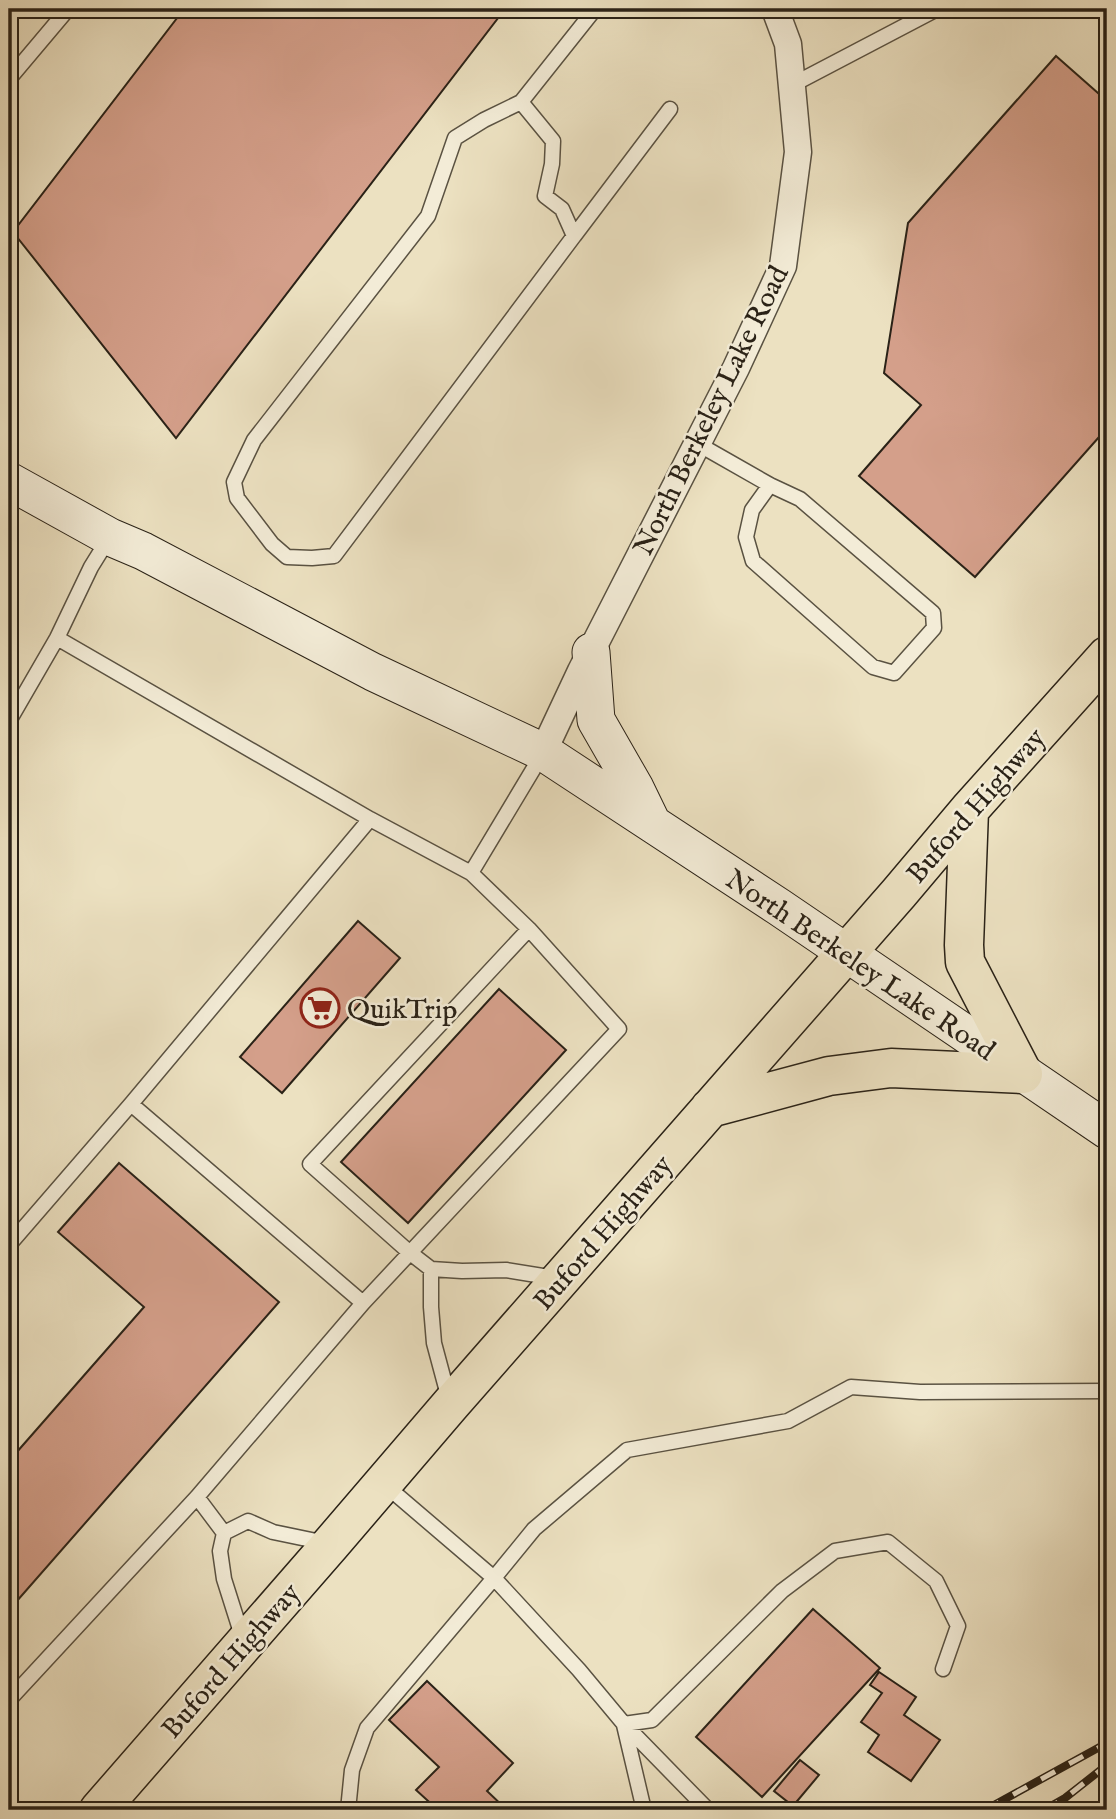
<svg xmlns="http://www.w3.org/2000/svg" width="1116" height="1819" viewBox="0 0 1116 1819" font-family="'IM FELL English',serif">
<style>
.building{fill:#d49f8a;stroke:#2a2217;stroke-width:2}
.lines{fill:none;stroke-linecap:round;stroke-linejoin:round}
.lane-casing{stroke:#5a5242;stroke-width:17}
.street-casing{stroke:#5a5242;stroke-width:29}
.secondary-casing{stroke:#2a2217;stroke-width:39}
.primary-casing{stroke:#2a2217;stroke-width:41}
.lane{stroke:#f3ecd7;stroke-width:14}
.street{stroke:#f3ecd7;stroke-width:26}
.secondary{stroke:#f3ecd7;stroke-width:37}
.primary{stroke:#ece1c1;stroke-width:38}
.rail-casing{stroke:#2a2217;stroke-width:8}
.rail{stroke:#f3ecd7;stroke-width:5;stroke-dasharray:16;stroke-linecap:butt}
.labels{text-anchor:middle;stroke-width:5;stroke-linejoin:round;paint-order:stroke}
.street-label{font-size:28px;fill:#2a2217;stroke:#f3ecd7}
.poi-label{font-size:28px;fill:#2a2217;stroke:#f3ecd7;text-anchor:start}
</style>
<rect width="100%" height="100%" fill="#ece1c1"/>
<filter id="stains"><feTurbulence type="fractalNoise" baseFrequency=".00286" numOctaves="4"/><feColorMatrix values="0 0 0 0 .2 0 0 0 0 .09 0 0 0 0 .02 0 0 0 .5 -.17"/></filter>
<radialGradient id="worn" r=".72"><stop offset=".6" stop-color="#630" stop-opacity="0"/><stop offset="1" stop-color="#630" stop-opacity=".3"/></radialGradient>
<path class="building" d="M184 9H505L176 438 13 232Z
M1056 56 1107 101V428L975 577 859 476 921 405 884 373 908 223Z
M358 921 400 958 282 1093 240 1057Z
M499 989 566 1050 408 1223 341 1162Z
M119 1163 279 1302 9 1610V1461L144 1307 58 1232Z
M813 1609 880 1668 762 1797 696 1737Z
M879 1672 916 1697 904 1715 940 1740 911 1781 868 1752 879 1735 861 1722 882 1693 870 1685Z
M427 1681 513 1763 487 1791 507 1810H438L416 1790 439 1767 389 1720Z
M800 1760 819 1775 793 1806 774 1791Z"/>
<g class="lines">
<g class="lane-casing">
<path id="lane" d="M9 79 68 9
M792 85 937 9
M521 102 553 141 552 164 545 196 562 209 574 236 334 556 312 558 287 557 272 544 237 498 234 482 254 440 428 216 455 138 484 120 521 102 595 9
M574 236 670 109
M698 444 770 485 800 499 933 613 934 628 894 673 873 667 753 561 746 537 752 510 770 485
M57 638 370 819
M9 721 57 638 91 567 109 538
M471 873 543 753
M529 929 310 1164 409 1252 431 1269 462 1271 506 1270 555 1278
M131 1104 363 1303
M9 1245 131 1104 370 819 471 873 529 929 619 1029 363 1303 197 1497 9 1700
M431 1269V1307L434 1343 449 1399
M384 1484 494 1578 534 1529 627 1450 788 1421 851 1387 920 1392 1107 1391
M197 1497 224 1533
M243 1639 224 1579 220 1551 224 1533 248 1521 273 1532 326 1543
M624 1724 708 1810
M624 1725 644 1810
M348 1810 352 1770 367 1728 494 1578 579 1670 624 1724 652 1720 782 1591 835 1551 888 1542 936 1581 958 1626 943 1669"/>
</g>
<g class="street-casing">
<path id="street" d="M543 752 581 671 736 368 783 266 798 152 788 44 775 9"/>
</g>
<g class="secondary-casing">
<path id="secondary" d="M9 481 110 537 143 551 373 672 543 752 779 907 1107 1130
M591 652 596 720 635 788 652 823"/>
</g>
<g class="primary-casing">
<path id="primary" d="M969 810 964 945 965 962 1023 1074
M710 1108 829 1076 891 1068 1023 1074
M99 1810 331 1544 451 1404 899 893 969 810 1107 656"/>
</g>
<use href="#lane" class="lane"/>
<use href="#street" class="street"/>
<use href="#secondary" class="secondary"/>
<use href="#primary" class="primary"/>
<g class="rail-casing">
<path id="rail" d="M985 1810 1107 1743
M1044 1810 1065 1798 1107 1765"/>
</g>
<use href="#rail" class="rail"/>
</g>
<defs>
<g id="supermarket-ring" transform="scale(2.0125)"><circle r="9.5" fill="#f3ecd7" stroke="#8f2418" stroke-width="1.5"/><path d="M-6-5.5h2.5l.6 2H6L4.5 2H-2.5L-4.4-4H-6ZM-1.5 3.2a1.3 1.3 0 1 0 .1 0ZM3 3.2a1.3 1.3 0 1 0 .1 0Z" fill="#8f2418"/></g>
</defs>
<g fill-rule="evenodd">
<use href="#supermarket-ring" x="320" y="1008"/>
</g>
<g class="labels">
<g class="street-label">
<text transform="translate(710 410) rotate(-64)" y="10">North Berkeley Lake Road</text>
<text transform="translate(975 805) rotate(-49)" y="10">Buford Highway</text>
<text transform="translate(861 964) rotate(34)" y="10">North Berkeley Lake Road</text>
<text transform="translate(602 1232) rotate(-49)" y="10">Buford Highway</text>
<text transform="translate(230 1660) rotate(-49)" y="10">Buford Highway</text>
</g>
<g class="poi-label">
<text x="347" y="1018">QuikTrip</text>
</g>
</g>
<rect width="1116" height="1819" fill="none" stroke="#ece1c1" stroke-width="35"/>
<rect x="10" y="10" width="1095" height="1798" fill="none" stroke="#2a2217" stroke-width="3.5"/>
<rect x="18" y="18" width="1081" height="1784" fill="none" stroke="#2a2217" stroke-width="2"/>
<rect width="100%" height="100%" filter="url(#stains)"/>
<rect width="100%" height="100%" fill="url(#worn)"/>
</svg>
